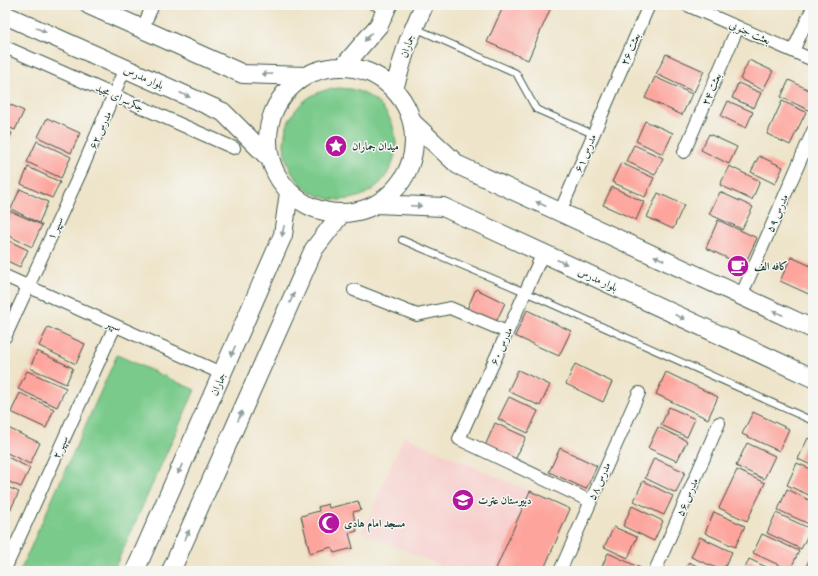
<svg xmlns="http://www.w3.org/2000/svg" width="818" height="576" viewBox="0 0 818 576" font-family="'IM FELL French Canon',Amiri,serif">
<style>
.built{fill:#f7d0ce}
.green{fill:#79ca8b;stroke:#4c8460}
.building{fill:#fda59d}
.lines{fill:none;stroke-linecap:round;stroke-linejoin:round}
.lane-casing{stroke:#3e564a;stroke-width:8}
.street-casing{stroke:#3e564a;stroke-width:14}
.secondary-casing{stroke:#3e564a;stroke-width:20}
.lane{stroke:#fff;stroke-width:6}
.street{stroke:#fff;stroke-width:12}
.secondary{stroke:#fff;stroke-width:18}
.oneway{fill:#8f9e9a}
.labels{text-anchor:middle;stroke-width:3;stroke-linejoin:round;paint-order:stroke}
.street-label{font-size:11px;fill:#1f3d34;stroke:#f6f6f2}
.poi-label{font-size:11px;font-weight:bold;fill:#1f3d34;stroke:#f6f6f2;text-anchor:start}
</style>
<rect width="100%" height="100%" fill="#f6f6f2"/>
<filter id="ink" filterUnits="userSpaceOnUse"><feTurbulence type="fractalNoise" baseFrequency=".025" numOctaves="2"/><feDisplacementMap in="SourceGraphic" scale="8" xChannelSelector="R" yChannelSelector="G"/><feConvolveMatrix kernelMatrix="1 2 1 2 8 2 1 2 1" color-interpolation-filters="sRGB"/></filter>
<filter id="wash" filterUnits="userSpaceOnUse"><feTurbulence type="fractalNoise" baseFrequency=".012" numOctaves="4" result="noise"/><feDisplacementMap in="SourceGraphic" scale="16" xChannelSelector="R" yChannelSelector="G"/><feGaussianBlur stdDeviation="0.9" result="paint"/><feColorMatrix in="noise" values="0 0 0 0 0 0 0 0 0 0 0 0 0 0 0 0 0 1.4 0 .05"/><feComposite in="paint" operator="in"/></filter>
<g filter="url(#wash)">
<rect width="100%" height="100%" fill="#eee4c9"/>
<path class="built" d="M404 436 570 509 543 571H452L362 532Z"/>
<path class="green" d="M284 144a56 56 0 1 1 112 0a56 56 0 1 1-112 0Z
M117 355 195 390 116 565 100 571H20Z"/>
<g id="blocks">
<path class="building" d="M504 5H552L528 60 487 42Z
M666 54 704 71 694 92 656 74Z
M749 60 773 71 763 90 740 79Z
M655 77 692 94 682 115 645 98Z
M789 80 813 92V101L809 110 781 97Z
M738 83 761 93 754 108 732 98Z
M728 101 753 112 746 128 721 116Z
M782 101 806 112 790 145 767 134Z
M5 102 24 111 15 130 5 126Z
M47 118 80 133 71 153 38 137Z
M645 121 673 133 663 154 636 141Z
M5 130 12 133 5 149Z
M709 134 737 147 729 164 701 150Z
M37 141 71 157 61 178 27 162Z
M634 145 663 158 655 175 626 161Z
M759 156 783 167 775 184 751 172Z
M621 163 654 178 645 197 612 182Z
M729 166 760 181 752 200 720 185Z
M28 167 60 182 52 198 21 184Z
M612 187 644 202 636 220 603 205Z
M20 189 48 202 39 223 11 209Z
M720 192 753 207 742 229 709 214Z
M658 193 684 205 673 229 647 217Z
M10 211 42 225 32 247 5 234V222Z
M718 220 757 238 744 266 706 248Z
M5 239 28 250 20 267 5 260Z
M791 257 813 267V296L780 281Z
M476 289 505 303 495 324 466 311Z
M527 310 571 331 559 356 515 336Z
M48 327 85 344 76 364 39 346Z
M37 351 73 368 66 384 30 368Z
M575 364 612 382 603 402 566 384Z
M518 370 550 385 540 406 508 391Z
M27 371 66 388 57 407 18 389Z
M666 372 718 397 708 419 656 394Z
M20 393 54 409 46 428 11 412Z
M509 397 538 411 528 433 498 419Z
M669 407 695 419 687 437 661 425Z
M753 412 789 429 779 451 742 434Z
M495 423 526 437 515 460 485 446Z
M658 427 687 441 677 461 648 448Z
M8 428 40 443 30 464 5 452V436Z
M808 438 813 441V466L798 459Z
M747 443 775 456 764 479 736 466Z
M560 448 597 466 586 489 549 472Z
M5 456 30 468 21 487 5 480Z
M654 458 685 472 676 493 645 478Z
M797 463 813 470V497L787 485Z
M737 470 765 483 747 521 719 508Z
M643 481 673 496 664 515 634 501Z
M5 486 19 492 8 515 5 514Z
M787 489 813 502V517L809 524 778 510Z
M530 491 570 509 543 571H495Z
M358 501 361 510 353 512 357 531 349 533 353 548 334 553 332 547 310 553 301 516 319 511 318 507 328 504 329 508Z
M632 506 663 521 654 541 623 526Z
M714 512 745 526 735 547 705 533Z
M776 513 811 529 801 549 767 533Z
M614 527 637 537 628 558 604 547Z
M762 534 799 551 790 570 753 553Z
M700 537 732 552 723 571 691 557Z
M608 553 643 569 642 571H600Z
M749 559 775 571H744Z
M689 562 707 571H685Z"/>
</g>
</g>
<g filter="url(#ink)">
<use href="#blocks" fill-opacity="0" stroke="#3e564a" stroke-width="1"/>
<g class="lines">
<g class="lane-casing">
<path id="lane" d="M371 5 384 11
M415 28 516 73 536 109 593 134
M402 240 525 292 813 421
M808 571 813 560"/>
</g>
<g class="street-casing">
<path id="street" d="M687 5 813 60
M142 29 153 5
M5 47 234 148
M793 51 813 7
M684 152 738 27
M560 212 649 5
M543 253 459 439 590 501
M5 276 223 374
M354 290 417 315 450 308 507 332
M741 296 813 131
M5 337 82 169 125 68
M5 569 115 326
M560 571 639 393
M655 571 719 423"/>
</g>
<g class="secondary-casing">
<path id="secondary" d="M89 5 243 74 306 76
M5 15 223 112 270 159
M268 140a73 73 0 1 1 146 0a73 73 0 1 1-146 0Z
M343 67 379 25 388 5
M394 89 408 42 424 5
M412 122 458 165 813 329
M377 204 443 207 813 378
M135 571 283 235 289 192
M171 571 314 249 341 214"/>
</g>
<use href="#lane" class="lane"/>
<use href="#street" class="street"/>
<use href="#secondary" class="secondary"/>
</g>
<defs><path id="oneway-solid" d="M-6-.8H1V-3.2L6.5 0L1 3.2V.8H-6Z"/></defs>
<g class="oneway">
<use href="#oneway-solid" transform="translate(41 30) rotate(24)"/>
<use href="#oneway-solid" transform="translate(368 37) rotate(131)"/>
<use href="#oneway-solid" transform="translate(267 74) rotate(-178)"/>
<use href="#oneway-solid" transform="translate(185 95) rotate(24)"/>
<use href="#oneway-solid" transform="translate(541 204) rotate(-155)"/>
<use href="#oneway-solid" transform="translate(416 206) rotate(3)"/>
<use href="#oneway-solid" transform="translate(283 231) rotate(101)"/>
<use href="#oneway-solid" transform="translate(659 258) rotate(-155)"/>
<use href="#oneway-solid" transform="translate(562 262) rotate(25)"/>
<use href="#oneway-solid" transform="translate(292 298) rotate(-66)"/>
<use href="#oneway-solid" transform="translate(778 313) rotate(-155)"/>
<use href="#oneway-solid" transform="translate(680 317) rotate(25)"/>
<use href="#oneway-solid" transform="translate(233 351) rotate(113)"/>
<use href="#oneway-solid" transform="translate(240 416) rotate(-66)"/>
<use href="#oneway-solid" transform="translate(180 469) rotate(114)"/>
<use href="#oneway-solid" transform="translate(187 535) rotate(-66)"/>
</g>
</g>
<defs>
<g id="sight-disc" transform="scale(1.15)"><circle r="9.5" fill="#b5179e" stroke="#f6f6f2"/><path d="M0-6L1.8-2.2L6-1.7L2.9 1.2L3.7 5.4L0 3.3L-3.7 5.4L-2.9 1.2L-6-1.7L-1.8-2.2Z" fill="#fff"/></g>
<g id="cafe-disc" transform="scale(1.15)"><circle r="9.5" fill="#b5179e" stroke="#f6f6f2"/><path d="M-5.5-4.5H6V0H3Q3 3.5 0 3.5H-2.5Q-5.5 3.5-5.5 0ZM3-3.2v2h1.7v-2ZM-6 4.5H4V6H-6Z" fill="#fff"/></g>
<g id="school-disc" transform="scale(1.15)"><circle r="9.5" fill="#b5179e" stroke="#f6f6f2"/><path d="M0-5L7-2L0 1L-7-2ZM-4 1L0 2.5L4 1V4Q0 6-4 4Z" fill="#fff"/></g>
<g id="mosque-disc" transform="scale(1.15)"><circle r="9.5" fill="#b5179e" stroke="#f6f6f2"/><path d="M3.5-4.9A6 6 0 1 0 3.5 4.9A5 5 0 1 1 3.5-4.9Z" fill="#fff"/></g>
</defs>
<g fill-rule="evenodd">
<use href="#sight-disc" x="336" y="146"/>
<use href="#cafe-disc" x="738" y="266"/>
<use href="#school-disc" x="463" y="500"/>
<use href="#mosque-disc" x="329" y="523"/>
</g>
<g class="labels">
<g class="street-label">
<text transform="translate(750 32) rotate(24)" y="4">بعثت جنوبی</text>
<text transform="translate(407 46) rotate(-71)" y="4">جماران</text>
<text transform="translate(630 49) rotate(-67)" y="4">بعثت ۲۶</text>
<text transform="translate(144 77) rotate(24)" y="4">بلوار مدرس</text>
<text transform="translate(711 89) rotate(-67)" y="4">بعثت ۲۴</text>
<text transform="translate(120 97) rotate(24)" y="4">جگرسرای مجید</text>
<text transform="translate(100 130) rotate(-66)" y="4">مدرس ۶۲</text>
<text transform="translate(585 153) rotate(-67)" y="4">مدرس ۶۱</text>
<text transform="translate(777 213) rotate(-67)" y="4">مدرس ۵۹</text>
<text transform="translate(55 228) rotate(-65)" y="4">سپهر ۱</text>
<text transform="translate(598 279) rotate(25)" y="4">بلوار مدرس</text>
<text transform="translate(114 325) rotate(24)" y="4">سپهر</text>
<text transform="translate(501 346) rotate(-66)" y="4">مدرس ۶۰</text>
<text transform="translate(218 384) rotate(-66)" y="4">جماران</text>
<text transform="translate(60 447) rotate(-66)" y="4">سپهر ۲</text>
<text transform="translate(599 481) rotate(-66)" y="4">مدرس ۵۸</text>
<text transform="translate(687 497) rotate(-67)" y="4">مدرس ۵۶</text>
</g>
<g class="poi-label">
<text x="352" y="150">میدان جماران</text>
<text x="754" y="270">کافه الف</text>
<text x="478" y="504">دبیرستان عترت</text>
<text x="344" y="527">مسجد امام هادی</text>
</g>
</g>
<rect width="818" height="576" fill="none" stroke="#f6f6f2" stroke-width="20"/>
</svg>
